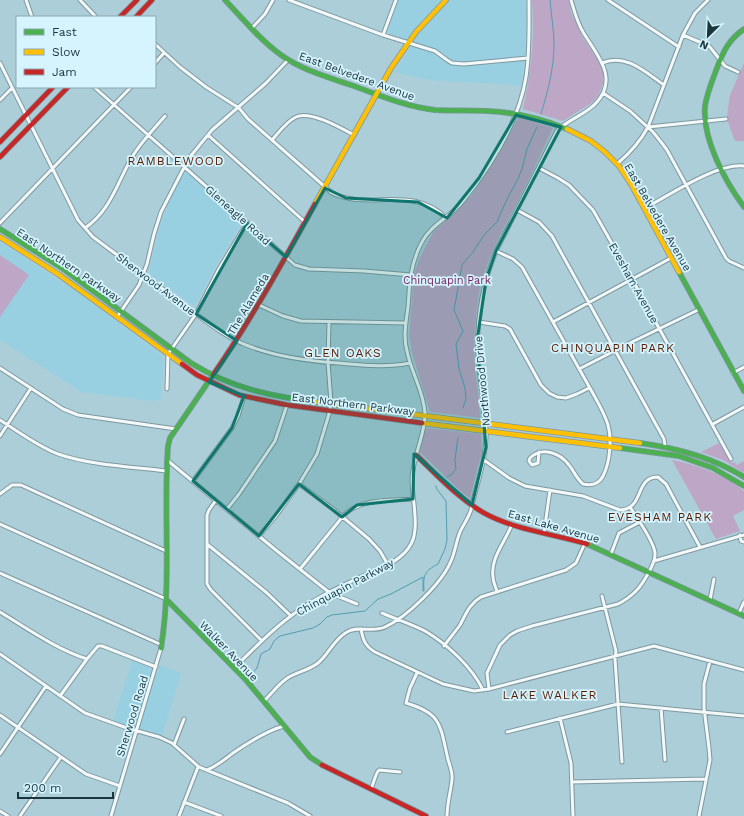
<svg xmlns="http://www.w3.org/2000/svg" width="744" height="816" viewBox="0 0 744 816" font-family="'Work Sans',sans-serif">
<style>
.built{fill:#98d0e1}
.green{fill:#bea6c6}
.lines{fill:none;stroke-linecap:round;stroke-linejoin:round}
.stream{stroke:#529cb0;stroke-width:1}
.street-casing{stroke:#7d98a1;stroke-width:5}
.fast-casing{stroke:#7d98a1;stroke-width:6}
.slow-casing{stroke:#7d98a1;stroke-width:6}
.jam-casing{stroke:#7d98a1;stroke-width:6}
.street{stroke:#f3f8f9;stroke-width:3}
.fast{stroke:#4caf50;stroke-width:4.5}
.slow{stroke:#ffc107;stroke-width:4.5}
.jam{stroke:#c62828;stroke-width:4.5}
.marked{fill:#0f766e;fill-opacity:0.2;stroke:#0f766e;stroke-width:3;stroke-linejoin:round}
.labels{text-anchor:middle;stroke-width:3.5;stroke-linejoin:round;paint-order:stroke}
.street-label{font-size:11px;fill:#1b353d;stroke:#d5f4fe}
.park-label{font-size:11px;fill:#761d61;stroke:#d5f4fe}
.neighbourhood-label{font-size:12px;letter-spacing:1px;fill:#5b1b02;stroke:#d5f4fe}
</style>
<rect width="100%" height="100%" fill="#acced9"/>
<path class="built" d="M398 0H526V41L524 67 521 86 505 84 438 81 414 77 395 72 414 42 387 33Z
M186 172 240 221 241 224 220 259 195 306H193L150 274 149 271 160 225 172 196 184 173Z
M0 242 74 290 164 357 161 399 156 401H152L82 392 0 340Z
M132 660 158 671 160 665 181 673 162 736 113 722Z"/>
<path class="green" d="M532 0H569L571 12 583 38 603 68V83L599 94 593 102 563 121 523 109C531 72 535 37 532 0Z
M744 63V141H736L734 139 727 119 728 108 730 95Z
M519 117 553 128C542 151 532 174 520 197 503 230 483 263 478 300 475 322 473 345 475 367 477 384 480 401 480 418L430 412 412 353 409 335 414 274 419 259 433 232 452 215 471 196 495 160Z
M0 255 29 275 0 317Z
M428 428 481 434 482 451 470 498 462 493 420 452 425 430Z
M719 443 731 463 734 462 737 465 744 461V473L723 460 701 452Z
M672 460C697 465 724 474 744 491V510L733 516 740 531 716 539Z"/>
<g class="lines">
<path class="stream" d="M541 114C548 91 554 68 554 44 554 29 551 14 550 0
M463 408 466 399 465 388 459 369 456 344 463 331 454 310 462 265 473 252 484 235 497 222 507 199 518 179 522 169 527 149 537 127
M447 477 451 475 456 469 455 460 458 437
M248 678 257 668 261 654 270 649 274 641 280 636 313 628 320 624 327 617 332 615 365 611 378 599 391 594 423 577V591H424C423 576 424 571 438 564L445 549 447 540 446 501 436 488V486"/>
<g class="street-casing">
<path id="street" d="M26 0 32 17
M80 0 96 17
M289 0 383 35 435 51 447 60 452 63 464 64 528 58
M608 0 679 47
M252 28 265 14 273 0
M383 35 396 0
M683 35 709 46 725 66 738 72
M155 44 180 67 206 87 239 108 248 119 332 193C369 211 412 184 446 218
M0 63 78 220 93 237C124 260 155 283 185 306 205 320 223 336 246 345 276 357 306 361 338 363 362 365 386 368 410 363
M155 63 164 53
M602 63C626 53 645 72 664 85
M94 87 286 257 295 265 309 269 364 271 411 275
M603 93 630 111 653 132 661 142 667 150 726 258 729 261 744 268
M0 100 12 88
M648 127 726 119
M208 135 305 222
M272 140C279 132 287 121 296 117 310 110 341 128 354 135
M617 164C630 153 640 142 648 127L683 35 695 13 708 0
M539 168 558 178 569 185 593 210 632 279 731 459
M645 208C670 195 716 163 744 166
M517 210 539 222 552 236 664 439 665 446
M0 223 131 87
M85 228C111 210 117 183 132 157 141 142 154 129 165 116
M496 251 513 259 522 267C543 305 565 343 586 381 593 394 604 411 608 425 612 439 610 463 603 476 599 484 591 486 583 484 576 478 574 471 569 465 560 453 542 446 530 458L529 461 532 465 538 463 539 452
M259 305 283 316 301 321 406 323
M117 317 139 285 147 264 154 234 161 212 189 158 212 130 266 83 288 60
M479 322 505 326 510 329 541 385 549 393 557 397 566 398 577 394 589 388
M553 322 671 258
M0 368 63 409 78 415 176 429
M579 369 634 341 700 309
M733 373 744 367
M167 389 168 354 196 314 219 269 247 223
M0 420C19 432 37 446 58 454 89 465 134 467 166 471
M713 424 744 407
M0 436 31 388
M167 460 277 551 330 593 357 604
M484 460 509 478 525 486 583 496 620 510C645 509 634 477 658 477L666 484 700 547
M193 481 232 428 238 416 244 396
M299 484 333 509 369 539 380 551 388 565
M0 494 12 485H21L166 551
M216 500 209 510 207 515V584L211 590 262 641
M227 509 239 494 275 441 287 405
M0 524 166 599
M544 533 550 490
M740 535 741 541 744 542
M259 536 275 517 299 484 317 454 329 414 331 403 328 362 329 322
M207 544 267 593 291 616
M611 554 619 533 640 522
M654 561 744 535
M300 569 344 515C361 498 390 501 413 499
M0 573 162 645
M497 592C496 587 493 582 493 577 490 558 506 541 512 524
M602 596 616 651 615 659 622 762
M710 600 714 579
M0 612C28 629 56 649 87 659
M382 613C396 619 411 624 425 631 447 644 472 667 483 690
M739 613 744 602
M361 629C363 640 365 646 375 652L443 684 474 691 489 689 654 646 744 670
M444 646C449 639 455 632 460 625 466 614 469 604 481 597L566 570 576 563 585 543
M0 654 85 713 127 728 159 737 172 743 199 767 288 803 310 816
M234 668C253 650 270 631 291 616 311 600 341 586 365 575 381 568 402 561 411 544 420 528 412 499 412 480 412 458 426 433 425 413 424 392 411 372 407 351 403 337 406 322 408 307 409 296 409 286 411 275 413 261 420 241 430 231 440 220 452 215 463 201 491 166 519 122 526 77 530 52 529 25 529 0
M417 673 410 688 406 703C440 713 440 723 447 755 448 762 453 771 452 779 451 791 447 803 447 816
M489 689 487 673 500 645 510 635 517 631 532 626 618 604C624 601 630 597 636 591 642 585 656 563 655 553 654 541 637 518 630 507
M60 696 87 659 98 646H102L156 667
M264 701C271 694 278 685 286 679 295 672 308 671 318 663 329 654 334 639 347 632 359 625 373 633 385 627 407 617 442 583 451 561 455 552 456 542 460 532 464 523 471 515 472 505 478 480 487 456 486 431 485 409 481 388 479 367 475 328 481 288 496 251L557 131C568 119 586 115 597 102 619 77 596 54 583 32 577 22 574 10 571 0
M661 708 665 760
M0 715 86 774 120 786
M560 718 571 763 573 816
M507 732 618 704 744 716
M174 745 184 719
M0 754 46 686
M207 770C217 766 225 759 233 753 249 742 266 731 284 726
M572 782 706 779
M371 789C374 783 375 774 379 770L400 772
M184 802 221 816
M0 811 8 816
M20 816 61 757
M111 816 161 648
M179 816 198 767
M699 816 710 760 709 748 704 708V684L710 661"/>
</g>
<g class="fast-casing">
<path id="fast" d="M225 0C243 19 260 40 281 55 302 70 327 77 351 85 379 95 406 107 435 110 453 111 470 110 487 111 514 112 542 119 567 129
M744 29C729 39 723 52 717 68 712 81 707 93 705 106 702 139 725 181 744 207
M0 229 62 268 191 363C231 388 270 396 316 402
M679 272 744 391
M640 443C677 448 712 457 744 477
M620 448 679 456 713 468 744 486
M587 544 744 616
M166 599 246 680 310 757 322 765
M161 648C172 581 163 513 168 446L170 438 213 375"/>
</g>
<g class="slow-casing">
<path id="slow" d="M567 129 591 141 605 152 619 166 631 184 679 272
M315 204 391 68 416 32 446 0
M0 237 58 274 182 364
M316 402 640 443
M422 423 620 448"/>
</g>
<g class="jam-casing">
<path id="jam" d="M120 17 137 0
M136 17 152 0
M0 142 53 87
M0 157 68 87
M182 364 197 375 239 395 287 405 422 423
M213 375C251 320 283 262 315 204
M416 455C438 476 458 498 484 513 515 530 554 534 587 544
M322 765 426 816"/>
</g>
<use href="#street" class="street"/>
<use href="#fast" class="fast"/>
<use href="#slow" class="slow"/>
<use href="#jam" class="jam"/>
</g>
<path class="marked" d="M516 115 561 127 496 251 486 280 477 341 486 447 472 505 414 454 413 499 357 505 342 517 299 484 259 536 193 481 232 428 244 396 209 382 237 341 196 314 247 223 286 257 325 188 346 198 418 202 447 218 479 178Z"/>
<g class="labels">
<g class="street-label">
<text transform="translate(357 76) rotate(20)" y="4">East Belvedere Avenue</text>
<text transform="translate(238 215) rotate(42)" y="4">Gleneagle Road</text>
<text transform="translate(658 217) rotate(60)" y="4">East Belvedere Avenue</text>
<text transform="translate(69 265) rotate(34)" y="4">East Northern Parkway</text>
<text transform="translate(634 283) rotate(61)" y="4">Evesham Avenue</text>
<text transform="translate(156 284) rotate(37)" y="4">Sherwood Avenue</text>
<text transform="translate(248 304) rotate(-59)" y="4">The Alameda</text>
<text transform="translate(482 381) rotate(-95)" y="4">Northwood Drive</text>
<text transform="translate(353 404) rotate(7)" y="4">East Northern Parkway</text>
<text transform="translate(554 526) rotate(16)" y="4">East Lake Avenue</text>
<text transform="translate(345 587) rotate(-28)" y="4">Chinquapin Parkway</text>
<text transform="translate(229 651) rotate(46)" y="4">Walker Avenue</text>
<text transform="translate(132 716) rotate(-73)" y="4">Sherwood Road</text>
</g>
<g class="park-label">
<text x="447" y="284">Chinquapin Park</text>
</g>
<g class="neighbourhood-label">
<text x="176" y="165">RAMBLEWOOD</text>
<text x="613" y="352">CHINQUAPIN PARK</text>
<text x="343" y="357">GLEN OAKS</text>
<text x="660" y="521">EVESHAM PARK</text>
<text x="550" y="699">LAKE WALKER</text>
</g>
</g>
<rect x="16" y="16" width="140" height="72" fill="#d5f4fe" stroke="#8ba8b1"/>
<rect x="24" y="29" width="20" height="6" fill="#4caf50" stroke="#8ba8b1"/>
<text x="52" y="36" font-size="12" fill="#1b353d">Fast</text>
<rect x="24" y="49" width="20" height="6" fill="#ffc107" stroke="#8ba8b1"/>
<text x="52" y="56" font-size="12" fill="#1b353d">Slow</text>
<rect x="24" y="69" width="20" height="6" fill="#c62828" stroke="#8ba8b1"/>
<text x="52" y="76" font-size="12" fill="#1b353d">Jam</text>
<g transform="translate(708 36) rotate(204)" stroke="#d5f4fe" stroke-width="3" paint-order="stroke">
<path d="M0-3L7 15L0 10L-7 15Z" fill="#1b353d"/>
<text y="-6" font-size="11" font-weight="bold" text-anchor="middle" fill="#1b353d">N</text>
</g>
<path d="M18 792v6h95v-6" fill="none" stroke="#1b353d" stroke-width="2"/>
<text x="24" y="792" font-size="12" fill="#1b353d" stroke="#d5f4fe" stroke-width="3" paint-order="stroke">200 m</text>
</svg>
